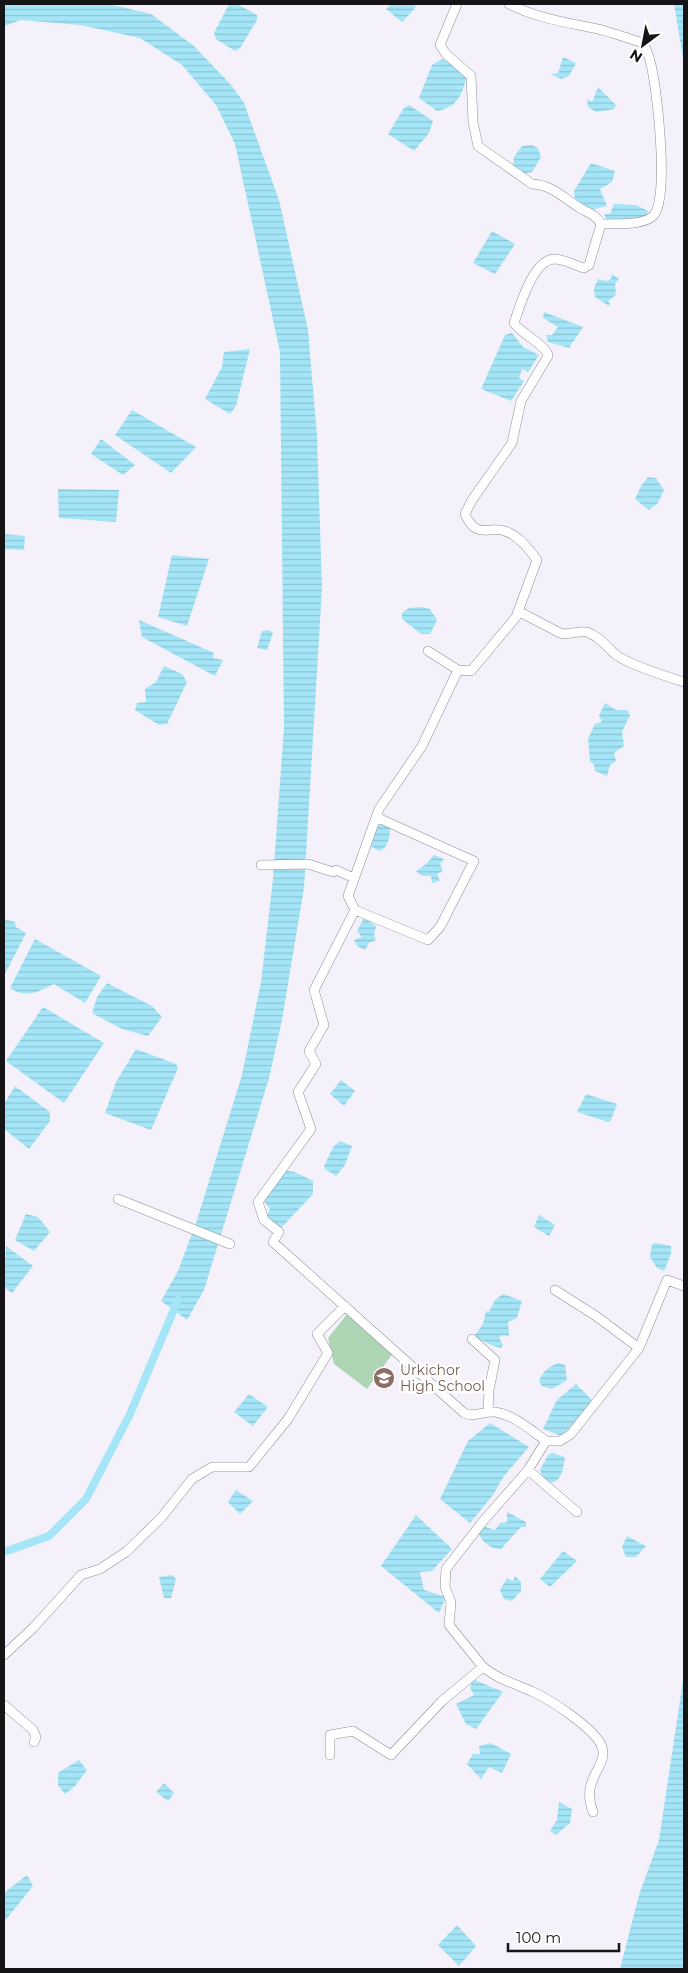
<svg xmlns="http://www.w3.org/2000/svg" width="688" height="1973" viewBox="0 0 688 1973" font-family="Montserrat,sans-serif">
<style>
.park{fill:#aed6b4}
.water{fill:url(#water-rules)}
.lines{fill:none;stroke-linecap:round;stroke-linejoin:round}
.canal{stroke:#a4e5f7;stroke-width:8}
.minor-casing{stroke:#8e8c95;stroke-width:10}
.minor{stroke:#fff;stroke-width:9}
.labels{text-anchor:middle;stroke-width:5;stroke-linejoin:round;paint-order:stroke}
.education-label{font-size:14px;fill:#785e54;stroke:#fff;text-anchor:start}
</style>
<defs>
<pattern id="water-rules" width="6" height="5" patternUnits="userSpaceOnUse" patternTransform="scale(1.25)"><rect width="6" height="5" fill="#a4e5f7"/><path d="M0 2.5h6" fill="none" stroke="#8cc4d3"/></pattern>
</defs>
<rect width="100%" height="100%" fill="#f4f1fb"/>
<path class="park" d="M348 1313 393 1353 367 1389 334 1364 328 1338Z"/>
<path class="water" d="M8 4H109L151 14 194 46 232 86 244 103 279 200 308 330 317 436 322 588 304 888 282 1020 269 1078 204 1290 187 1320 161 1301 178 1271 196 1223 242 1075 261 982 273 879 284 728 280 352 235 144 216 105 182 65 140 38 80 25 21 20 4 26V5Z
M229 4H237L257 15V20L240 48 235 51 216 39 214 33Z
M391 4H413L416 7 402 22 386 9Z
M674 4H684V64Z
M563 57 576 63 569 76 561 79 550 74 558 73Z
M442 59 459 66 466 79C461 98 456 107 437 111L419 98 432 65Z
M598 87 616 105 614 109 596 112 588 107 587 99 592 102Z
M409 105 433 121 429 133 414 151 388 134 404 108Z
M532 145 538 148 541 157 532 172 522 174 513 167 514 157 522 146Z
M591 163 615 171 612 182 600 189 607 206 590 210 575 203 574 191Z
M614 204 636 205 648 211 646 216 608 222 604 214H610Z
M492 231 515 244 495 274 473 263Z
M612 274 619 279 615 284 616 295 608 301 610 304 609 306 595 297 594 288 598 279 606 281 611 279Z
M544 312 583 327 569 348 548 342 546 335H552L558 327 543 318Z
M512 333 523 347 539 355 528 372 522 369 519 378 524 381 511 401 481 389 505 335Z
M250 349 236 406 230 414 205 399 222 367 224 352Z
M132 410 196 447 171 473 115 435Z
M101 439 135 465 123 475 91 454Z
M648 477 656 478 664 490 658 503 649 510 635 499 641 486Z
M58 489 119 490 116 522 59 518Z
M4 534 25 536 24 550 4 549Z
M172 555 209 559 187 626 158 617Z
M420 607 430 609 437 620 430 634H421L402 619V613L409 608Z
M139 620 214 653 213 658 223 660 215 676 142 637Z
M269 630 273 633 267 650 257 648 262 631Z
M164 666 182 674 187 682 167 724 159 725 135 710 137 703 146 702 145 689 156 682Z
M605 703 616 710H627L630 715 622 732 624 746 614 753 616 761 610 765 607 776 595 771 594 765 590 761 588 739 595 724 602 722 599 715Z
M380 822 390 826C390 835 389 848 379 851L369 845Z
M434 855 444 859 440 864 443 871 437 874 440 881 432 883 431 876H422L416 871 426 864Z
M364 918 376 926 374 935 376 940 369 943 365 950 357 946 354 940 362 937 357 931Z
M4 919 15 922 16 927 26 933 4 976Z
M35 939 101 976 85 1003 54 984C37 992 27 999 10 988Z
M107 983 152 1006 162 1017 148 1036 122 1029 92 1013 97 997Z
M43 1007 104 1043 64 1103 6 1061Z
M136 1049 176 1064 178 1068 151 1130 105 1113 116 1082Z
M341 1080 355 1091 344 1106 330 1094Z
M15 1086 50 1112V1121L29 1149 4 1129V1104Z
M586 1094 617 1104 611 1120 608 1122 577 1112Z
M340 1141 352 1146 345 1165 336 1176 325 1169 324 1166 333 1147Z
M283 1170 295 1172 313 1181V1194L280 1229 267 1215 270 1209 263 1200Z
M26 1214 38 1217 50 1232 34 1251 15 1240Z
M539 1215 555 1225 549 1236 534 1227Z
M656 1243 671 1246V1254L664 1271 657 1268 650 1257 652 1244Z
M6 1246 33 1266 12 1293 4 1287Z
M503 1294 522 1301 517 1318 508 1322 509 1336 502 1335 499 1338 503 1345 501 1348C490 1346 485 1340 476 1339L475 1335 483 1324 486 1311 489 1312 495 1300Z
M559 1363 565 1365 567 1380 552 1389 542 1386 539 1381C543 1371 549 1366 559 1363Z
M576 1384 593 1401 562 1436 543 1429 557 1400Z
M249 1394 268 1407 253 1426 234 1412Z
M490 1423 529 1447 504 1476 493 1495 470 1523 440 1499 468 1441Z
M552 1453 565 1457C563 1471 561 1485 545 1483L540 1470 548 1455Z
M236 1490 253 1501 240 1514 228 1502Z
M507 1512 526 1522V1527H521L501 1549C491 1549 483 1543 479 1534L483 1526 495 1530 500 1523 507 1522Z
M416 1515 452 1549 432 1571 420 1572 424 1590 446 1597 439 1613 381 1566Z
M627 1536 646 1546 636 1557H626L622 1547Z
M563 1551 577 1561 550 1587 540 1579Z
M172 1575 176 1579 171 1598H164L159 1577Z
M515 1576 521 1582V1591L512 1601 504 1599 500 1590 507 1578 513 1581Z
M684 1674V1969H620L639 1895 659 1840Z
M473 1679 503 1692 476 1729 466 1724 456 1704 474 1695 470 1688Z
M491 1743 511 1754 502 1773 489 1767 481 1779 467 1764 473 1754H480L479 1746Z
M79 1760 87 1770 75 1786 65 1794 58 1785V1773Z
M164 1783 174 1793 168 1801 156 1792Z
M559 1802 572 1809 570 1823 556 1835 550 1831 557 1820Z
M27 1875 33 1886 4 1922V1893Z
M457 1925 476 1946 459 1966 438 1945Z"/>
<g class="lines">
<path class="canal" d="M4 1552 49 1536 86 1499 130 1414 178 1300"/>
<g class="minor-casing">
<path id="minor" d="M509 4C538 19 570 23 602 30 616 34 630 39 643 43 646 49 649 55 650 61 657 84 670 201 653 216 642 226 616 223 601 224
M518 611 560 633C569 636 579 630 587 632 600 637 605 645 615 654 627 664 668 677 684 682
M428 651 458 670
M261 865 308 864 333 872 336 870 354 878
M355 910 428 940 440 927 474 861 376 817
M118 1199 230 1244
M472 1339 495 1360 489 1390 488 1411
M639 1348 667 1280 684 1286
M546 1441H560L571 1434 639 1348 596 1316 555 1290
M528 1470 577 1512
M4 1655 33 1628 81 1575 100 1569 126 1552 161 1518 192 1479 212 1467H249L288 1419 328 1353 317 1334 345 1306
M483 1667C498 1679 513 1683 531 1691 548 1698 596 1729 602 1747 609 1766 580 1778 593 1812
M4 1705 33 1730 36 1737 34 1742
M330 1755V1735L353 1731 391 1755 442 1701 483 1667 449 1625 451 1602 445 1587 446 1569 484 1520 528 1470 546 1441C531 1430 514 1415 495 1412 484 1411 473 1418 464 1413L273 1242 279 1232 264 1220 258 1202 311 1129 298 1092 316 1064 309 1051 324 1025 314 990 355 910 348 896 379 809 422 746 458 670 471 671 516 617 537 560C529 549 519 536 505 531 489 525 477 541 465 514L472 500 512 443 521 401 548 356C547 345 521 334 514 323 520 306 533 260 554 259 564 259 574 265 584 268L589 265 601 224C596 215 589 213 580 208 563 198 553 185 532 184L478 146 473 122 471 76 446 54 440 45 457 4"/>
</g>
<use href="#minor" class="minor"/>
</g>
<defs>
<g id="school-disc" transform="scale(1.125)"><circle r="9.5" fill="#8d6e63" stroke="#fff"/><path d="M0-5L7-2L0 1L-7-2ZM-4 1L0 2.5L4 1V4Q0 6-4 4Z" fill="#fff"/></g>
</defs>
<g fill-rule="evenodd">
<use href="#school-disc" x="384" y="1378"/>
</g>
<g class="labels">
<g class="education-label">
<text x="400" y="1375">Urkichor<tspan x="400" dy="16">High School</tspan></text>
</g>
</g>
<rect width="688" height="1973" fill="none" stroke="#151417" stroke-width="10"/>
<g transform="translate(643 45) rotate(212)" stroke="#ffffff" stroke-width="4" paint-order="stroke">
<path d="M0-4L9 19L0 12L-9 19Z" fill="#151417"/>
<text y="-8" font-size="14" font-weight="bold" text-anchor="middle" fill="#151417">N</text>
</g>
<path d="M508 1943v8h111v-8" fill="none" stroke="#151417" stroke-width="2.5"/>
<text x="516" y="1943" font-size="15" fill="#151417" stroke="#ffffff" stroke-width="4" paint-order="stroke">100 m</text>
</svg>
